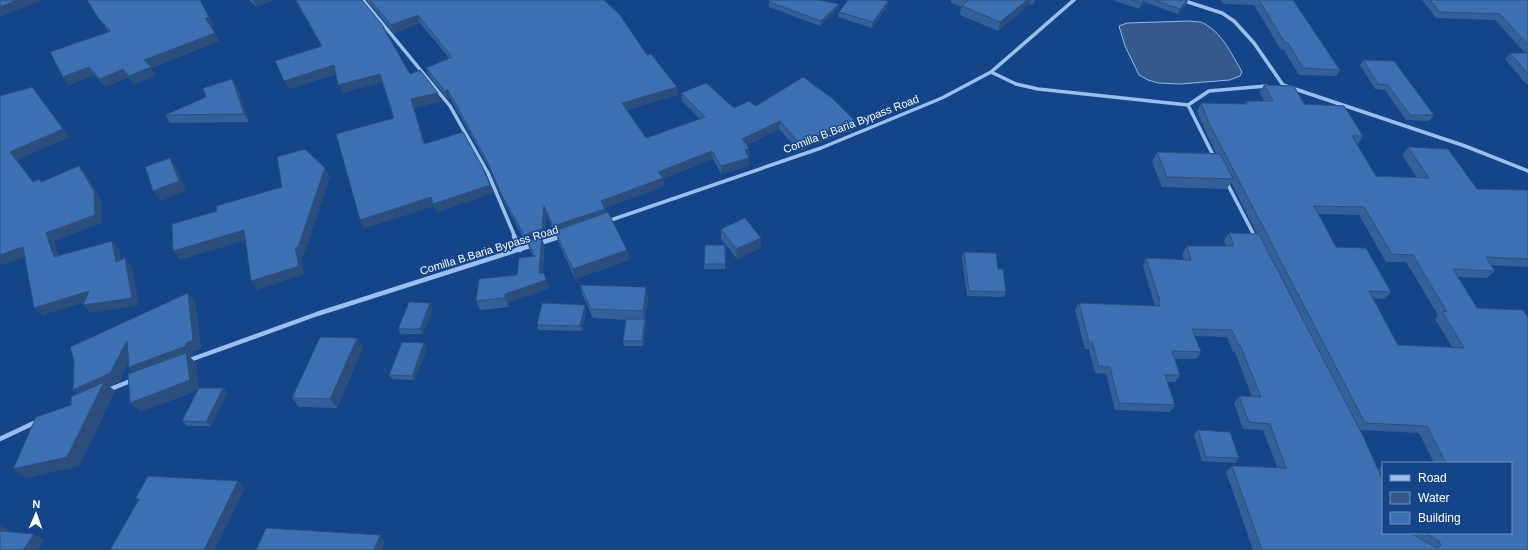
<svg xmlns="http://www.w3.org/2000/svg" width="1528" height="550" viewBox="0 0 1528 550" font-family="Helvetica,sans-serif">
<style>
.water{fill:#35598b;stroke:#8cbaf2}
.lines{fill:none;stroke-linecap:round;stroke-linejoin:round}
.street-far1{stroke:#9bc0ef;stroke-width:3.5}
.street{stroke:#9bc0ef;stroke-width:4.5}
.wall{fill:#346099;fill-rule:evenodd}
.shaded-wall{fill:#2b4e7d}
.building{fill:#3d70b2;stroke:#2b4e7d;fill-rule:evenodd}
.labels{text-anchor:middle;stroke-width:3;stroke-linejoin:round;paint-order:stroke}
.street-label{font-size:11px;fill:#fff;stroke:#144588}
</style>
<rect width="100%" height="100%" fill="#144588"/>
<path class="water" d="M1189 21C1194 22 1201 21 1205 24 1223 34 1232 55 1242 72L1240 76 1230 80 1180 84 1158 83 1148 80 1139 75 1125 46 1119 26 1127 23Z"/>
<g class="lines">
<path class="street-far1" d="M363 0 450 106 488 173 515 237
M1182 0 1222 13 1234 21 1254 43 1283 85 1465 146 1528 171
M991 72 1016 84 1038 89 1188 105 1214 157
M1188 105 1209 91 1266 86
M1227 183 1255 237
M608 221 821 148 942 98 991 72 1074 0
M559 237 562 236"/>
<path class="street" d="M514 236 520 250
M1254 236 1255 238
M540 243 562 236
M187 361 317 314 533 245
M108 390 133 380
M0 439 36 422"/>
</g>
<path class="wall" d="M87 0H200L214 25 210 26 219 41 151 68 156 75 134 84 129 77 106 87 95 75 69 85 63 77 109 32 105 27Z
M249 0H274L257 7Z
M295 0H362L387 35 410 74 441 101 414 108 425 144 490 185 493 193 437 212 434 206 364 228 394 118 382 82 342 93 336 74 289 89 284 81 322 47Z
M367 0H604L647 55 677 95 627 110 646 138 700 119 682 101 681 93 734 108 756 106 854 129 799 151 779 129 747 145 750 156H748L749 166 721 174 713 159 663 179 664 186 605 208 606 213 627 250 629 260 575 279 558 241 556 234H555L546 214 545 237 542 238 544 245 543 273H544L549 288 508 303 509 307 480 310 476 301 517 275 533 256 530 250 527 243H526L504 202 491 171 450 98 448 99 429 76 426 68 449 58 420 23 394 33Z
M951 0H1036L1032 5 1030 4 998 31 960 15 961 7 950 2Z
M1113 0H1188L1186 5 1178 14 1144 2 1139 9Z
M1220 0H1293L1340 70 1336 76 1299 75 1284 50H1281L1254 5 1223 4Z
M1422 0H1528V84H1526L1505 59 1510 53H1525L1495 20 1436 18Z
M888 1 887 7 872 28 838 17 839 12Z
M769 2 839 4 838 9 820 26 769 7Z
M1363 60 1434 115 1429 121 1406 120 1385 90 1375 89 1360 65Z
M232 79 237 87 249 122 170 123 165 115 206 97Z
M1264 85 1294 86 1304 104 1344 106 1363 136 1358 144H1356L1376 176 1417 178 1402 155 1408 147 1448 149 1477 189 1527 190 1528 191V267L1491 265 1495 271 1487 278 1458 277 1477 308 1523 310 1528 317V550H1253L1226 472 1232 466 1277 467 1263 430 1243 429 1234 403 1239 396 1252 397 1235 352H1233L1227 337 1195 336 1201 352 1196 359H1174L1180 375 1175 382H1168L1175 405 1170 412 1115 410 1106 374 1095 373 1089 349H1085L1075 310 1079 303 1155 306 1143 266 1146 258 1184 260 1182 254 1187 246H1226L1224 240 1229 233 1257 234 1231 182 1227 189 1162 187 1152 162 1157 152 1216 153 1205 130 1197 111 1201 103 1244 104 1246 101H1264L1259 92ZM1318 214 1359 215 1386 262H1406L1438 315 1435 319 1452 347 1398 345 1373 298 1384 299 1391 292 1366 248 1336 247ZM1360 430 1419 433 1434 463H1511V533H1383V465L1378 470Z
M721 229 761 238V248L737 259 721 239Z
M726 250 725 269H704V264Z
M964 252 1006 292 1004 297 967 296 962 257Z
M580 285 648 297 645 319 646 324 643 346H624L623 341 626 320 593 318 582 294Z
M195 302 201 349 193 351 194 355 189 356 195 362 199 389 223 388 227 393 211 426H187L182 421 198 390 140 412 134 372 129 367 128 363 119 382 109 386 115 391 79 466 25 478 78 394 73 390Z
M433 308 423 334H401L398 329Z
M586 310 582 331 538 330 537 325Z
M357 338 363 348 337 408 299 407 292 398Z
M427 348 414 380 392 379 389 375Z
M1198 430 1239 458 1235 463 1202 461 1194 435Z"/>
<path class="shaded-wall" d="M17 0H43L0 17V7Z
M200 0 214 25 209 26 205 18Z
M254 0H274L257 7Z
M1027 0H1031L1030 4 998 31 1000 22Z
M1034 0H1036L1032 5Z
M1144 0H1145L1144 2 1139 9 1141 3Z
M1188 0 1186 5 1178 14 1180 9Z
M888 1 887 7 872 28 873 22Z
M839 4 838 9 820 26 821 21Z
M418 15 420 23 394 33 391 25Z
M383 27H384L387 35H386Z
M215 33 219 41 151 68 156 75 134 84 129 76 144 60Z
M334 65 337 73 289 89 284 81Z
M89 67 95 75 69 85 63 77Z
M123 69 129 77 106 87 100 79Z
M380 74 383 82 342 93 338 85Z
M232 79 237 87 249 122 244 114Z
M32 87 70 137 17 160 40 190 33 182 10 152Z
M677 87V95L623 111 622 103Z
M448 90 450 98 448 99 445 91Z
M438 93 441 101 414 108 427 152 424 144 411 99Z
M780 121 779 129 742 147V139Z
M855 121 854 129 799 151V143Z
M749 148 750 156 745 158V150Z
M712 151 713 159 663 179 664 186 603 209 601 201 658 172Z
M170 158 177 168 186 191 161 201 153 191Z
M749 158V166L721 174V166Z
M79 166 86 174 101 199 102 223 54 241 62 265 54 257 46 233Z
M325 168 330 177 304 256 301 257 304 274 257 290 251 281 295 248Z
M490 185 493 193 437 212 434 206 364 228 360 220 431 197Z
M544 206 546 214 545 237 542 238 544 245 542 281 544 273 549 288 508 303 509 307 505 298V294L539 273 542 238 527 241V243H526L524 235Z
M605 209 607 217 555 231 556 234H555L553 226Z
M244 230 250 239 180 260 173 251Z
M761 238V248L737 259 736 249Z
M112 241 119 249 123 270 116 262Z
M23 247 31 255 2 265 0 263V255Z
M627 250 629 260 575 279 573 269Z
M125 258 132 266 139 305 91 313 83 305Z
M646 287 648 297 644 320 643 311Z
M89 291 96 299 43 315 34 308Z
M188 293 195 302 201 349 193 351 194 355 189 356 195 362 199 389 140 412 130 403 137 375 129 367 186 343Z
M430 303 433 308 423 334 420 329Z
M585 305 586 310 582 331 580 326Z
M645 319 646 324 643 346 642 341Z
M357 338 363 348 337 408 330 399Z
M127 341 135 349 119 382 109 386 115 391 79 466 25 478 13 469 82 398 73 390Z
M424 343 427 348 414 380 412 376Z
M223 388 227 393 211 426 206 422Z
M238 481 245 488 215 550H204Z
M0 525 10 532 7 538 0 534Z
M34 534 45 540 38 550H23Z
M380 535 385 541 382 550H374Z"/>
<path class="building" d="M0 0H17L0 7Z
M87 0H200L209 17 205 18 215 33 144 60 151 67 129 76 123 69 100 79 89 67 63 77 50 52 111 31 99 19Z
M296 0H362L384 27H383L410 74 420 70 438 93 411 99 424 144 463 132 482 166 490 185 433 204 431 197 360 220 336 134 394 118 380 74 338 85 334 65 284 81 275 61 322 46Z
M370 0H604L620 15 647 55 651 54 677 87 622 103 646 138 705 117 681 93 706 83 734 108 749 101 756 106 803 77 832 98 855 121 799 143 780 121 742 139 749 148 745 150 749 158 721 166 712 151 658 172 663 178 601 201 605 209 553 226 544 206 542 229 524 235 501 194 488 163 448 90 445 91 426 68 452 57 418 15 391 25Z
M769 0H818L839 4 821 21 769 2Z
M848 0H882L888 1 873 22 839 12Z
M968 0H1027L1000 22 962 6Z
M1131 0H1144L1141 3Z
M1154 0H1187L1180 9Z
M1259 0H1293L1340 70 1303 68 1288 43H1285Z
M1430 0H1528V45L1500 14 1440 12Z
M1510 53H1528V74Z
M1363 60 1394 61 1434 115H1410L1388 85 1378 84Z
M232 79 244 114 165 115 206 97 203 88Z
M1264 85 1294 86 1304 104 1344 106 1363 136H1352L1376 176 1429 178 1408 147 1448 149 1477 189 1527 190 1528 191V259L1486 257 1495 271 1453 269 1477 308 1523 310 1528 317V550H1262L1232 466 1286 468 1270 424 1249 422 1239 396 1261 397 1240 345H1238L1232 330 1192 329 1201 352 1172 351 1180 375H1165L1175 405 1119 403 1110 367 1099 366 1092 342H1089L1079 303 1160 306 1158 301H1160L1146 258 1191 260 1187 246H1234L1229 233 1259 234 1364 438 1383 481V533H1410L1435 547 1438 548 1441 545 1439 541 1425 533H1511V463H1446L1427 426 1365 423 1209 123 1201 103 1247 104 1246 101H1273ZM1314 206 1364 207 1392 254 1413 255 1447 312 1442 311 1464 348 1398 345 1369 291 1391 292 1366 248 1336 247Z
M32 87 63 129 10 152 33 182 39 179 41 182 79 166 94 191 95 215 46 233 54 257 112 241 116 262 125 258 132 298 83 305 89 291 34 308 23 247 0 255V96Z
M305 149 325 168 298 247 295 248 299 266 251 281 244 230 173 251 172 224 217 211 216 206 282 187 277 157Z
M1157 152 1220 154 1233 179 1167 177Z
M170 158 179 181 153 191 145 167Z
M608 212 627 250 573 269 555 231Z
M745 218 761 238 736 249 721 229Z
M542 236 539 273H544L546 280 505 294V298L476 301 479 279 517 275 519 258 535 256 527 241Z
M705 245H725V264H704Z
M964 252 996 253 998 269H1003L1006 292 969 291Z
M580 285 646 287 643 311 591 309Z
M188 293 193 340 186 343V346L129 367 127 341 110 373 73 390 74 360 70 347Z
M409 302 430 303 420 329H398Z
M542 303 585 305 580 326 537 325Z
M626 319H645L642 341H623Z
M320 337 357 338 330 399 292 398Z
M402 342 424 343 412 376 389 375Z
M186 353 190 380 130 403 128 374Z
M104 382 67 457 13 469 36 417 71 405V397Z
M199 388H223L206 422 182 421Z
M1198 430 1230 432 1239 458 1206 457Z
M148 476 238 481 204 550H110L139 499H135Z
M266 528 380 535 374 550H256Z
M0 531 34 534 23 550H0Z"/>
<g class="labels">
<g class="street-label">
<text transform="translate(851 124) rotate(-21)" y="4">Comilla B.Baria Bypass Road</text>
<text transform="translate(489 250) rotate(-17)" y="4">Comilla B.Baria Bypass Road</text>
</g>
</g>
<rect x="1382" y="462" width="130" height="72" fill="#144588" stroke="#728fb8"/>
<rect x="1390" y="475" width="20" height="6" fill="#9bc0ef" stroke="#728fb8"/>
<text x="1418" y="482" font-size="12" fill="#ffffff">Road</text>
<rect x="1390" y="492" width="20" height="12" fill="#35598b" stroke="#728fb8"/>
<text x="1418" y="502" font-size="12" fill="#ffffff">Water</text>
<rect x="1390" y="512" width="20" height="12" fill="#3d70b2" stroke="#728fb8"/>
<text x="1418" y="522" font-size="12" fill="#ffffff">Building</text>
<g transform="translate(36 514) rotate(2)" stroke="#144588" stroke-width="3" paint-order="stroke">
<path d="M0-3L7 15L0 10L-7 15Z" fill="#ffffff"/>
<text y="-6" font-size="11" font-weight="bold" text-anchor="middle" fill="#ffffff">N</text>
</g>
</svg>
